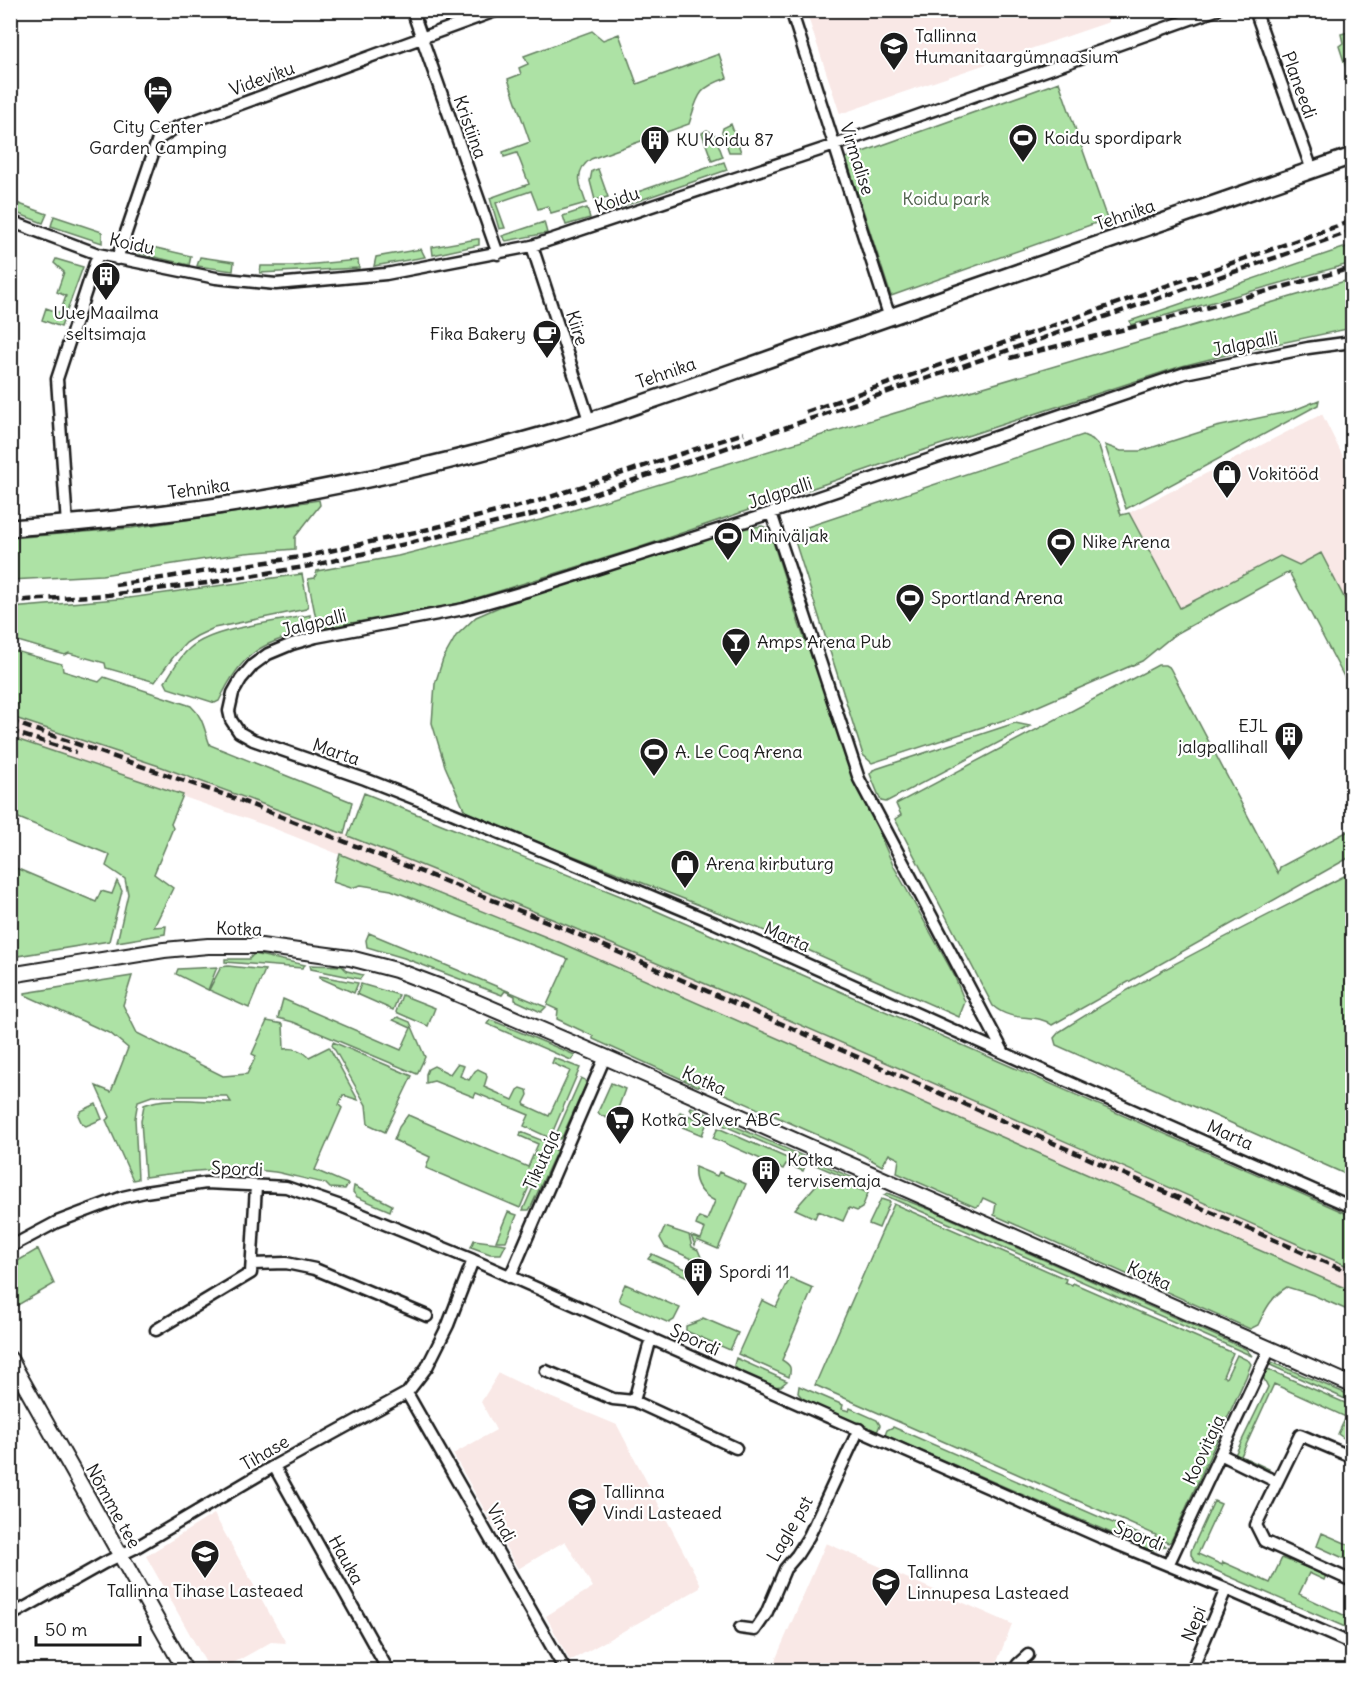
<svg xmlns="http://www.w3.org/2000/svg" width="1363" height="1681" viewBox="0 0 1363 1681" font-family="Delius,sans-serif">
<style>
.built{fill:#f9e8e6}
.green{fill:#ade2a5;stroke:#647f60;stroke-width:1.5}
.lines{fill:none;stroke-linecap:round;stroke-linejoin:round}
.minor-casing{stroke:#1c1c1c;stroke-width:15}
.tertiary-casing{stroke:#1c1c1c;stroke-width:18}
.secondary-casing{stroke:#1c1c1c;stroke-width:20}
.minor{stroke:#fff;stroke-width:10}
.tertiary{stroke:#fff;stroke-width:14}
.secondary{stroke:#fff;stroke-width:15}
.rail{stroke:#1c1c1c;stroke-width:4.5;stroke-dasharray:9 4.5;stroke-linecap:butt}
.labels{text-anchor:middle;stroke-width:4.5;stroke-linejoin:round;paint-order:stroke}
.poi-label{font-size:18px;fill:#1c1c1c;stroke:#fff;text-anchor:start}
.street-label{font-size:18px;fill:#1c1c1c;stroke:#fff}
.park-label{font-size:18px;fill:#4f614c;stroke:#fff}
</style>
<rect width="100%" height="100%" fill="#fff"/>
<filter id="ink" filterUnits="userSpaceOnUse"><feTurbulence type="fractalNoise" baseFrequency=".0167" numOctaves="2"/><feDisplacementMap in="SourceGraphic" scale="12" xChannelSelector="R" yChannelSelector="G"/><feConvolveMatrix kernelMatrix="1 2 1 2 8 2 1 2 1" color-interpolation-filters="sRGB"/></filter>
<g filter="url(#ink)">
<path class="built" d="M1105 11 1109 22 840 114 806 11Z
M1322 414 1352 475V613L1321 554 1299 565 1280 556 1180 608 1129 513Z
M15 718 159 766 344 834 510 901 670 968 1352 1267V1291L561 943 273 828 11 737Z
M499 1373 538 1392 617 1425 700 1583V1588L570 1661 546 1616 593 1587 565 1541 518 1569 453 1454 496 1430 481 1402Z
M214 1514 286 1643 271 1642 221 1670H210L146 1556Z
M826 1543 1012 1624 997 1662 982 1670H750L774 1663Z"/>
<path class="green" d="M592 31 603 40 619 34 637 84 719 54 727 78C697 88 698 96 689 124L591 159C573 171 580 186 586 203L551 213 548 206 538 209 531 191 496 203 505 228 499 229 490 198 529 184 517 153 504 157 503 152 530 142 508 79 521 74 519 68 528 64 524 56Z
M1352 31V69L1347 71 1339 46 1343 43 1341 34Z
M1059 82 1107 219 891 296 846 158Z
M731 124 741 152H729L722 132 723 128Z
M707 130 715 135 723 157 712 161 702 133Z
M724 162 727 170 603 213 600 205Z
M598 169 608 197 595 200 590 181 592 171Z
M11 201 47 214 43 223 11 211Z
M587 208 590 218 566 225 563 216Z
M54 216 102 232V243L51 226Z
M544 222 547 233 506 241 502 236Z
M477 239H479V245L433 255 432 247Z
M131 242 191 256 189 265 137 253 131 249Z
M1352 245V263L1131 325 1130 321Z
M421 249 425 257 374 266 376 257Z
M200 257 234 262 233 271 197 266Z
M56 259 83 267 61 327 42 320 46 308 60 313 66 296 57 292 64 272 54 263Z
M358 260 359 268 260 273 261 266H293Z
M1352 279V328L1238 352 1182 366 921 451 635 549 457 604 318 629 308 579 315 578 317 571 398 556 544 519 895 413Z
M1319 400 1318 405 1126 509 1105 445 1121 451H1141L1216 427 1292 411Z
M1083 435 1092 439 1099 446 1121 515 1129 513 1180 608 1280 556 1299 565 1321 553 1352 613V692L1289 572 1174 635 1142 661 1013 717 872 763 863 755 792 532Z
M319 500 320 505 295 537V549L245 553 102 575 11 580V538L132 528Z
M762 526 769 529 799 624 880 835 893 865 954 975 965 1002 959 1017 758 928 466 814 445 766 432 723 435 684 443 659 456 636 476 617 499 607 727 531Z
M302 574 308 605 306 609 214 628 197 636 186 643 174 656 155 682 106 668 105 663 69 653 65 655 11 639V608L129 598Z
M310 615V631C260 642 241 654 219 701L215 703 168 688 165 682C173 670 179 657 190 648 215 627 276 622 310 615Z
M12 650 62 664 63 671 99 682 104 677 191 706C204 718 204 730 210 745L352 802 344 834 159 766 15 718 17 713 10 711V652Z
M1158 665H1165L1170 668 1278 873 1280 867 1352 829V856L1052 1025C1035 1012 1014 1024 993 1006L895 819 901 815 896 804Z
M1015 723 1030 726 886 802 881 801 870 774 873 770Z
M10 737 183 795 171 824 173 828 154 874 173 888 154 927 166 926 165 934 117 942 128 894 125 879 106 866 110 855 11 815Z
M364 793 643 905 1352 1216V1268C1019 1122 687 970 348 836Z
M340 854 561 943 1352 1291V1312L1313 1295 1287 1287C1272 1296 1265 1310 1258 1325L1250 1329 994 1215 996 1204 983 1198 979 1206 975 1207 897 1173 899 1159 889 1154 882 1166 863 1155 711 1088 697 1086 593 1039V1036L557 1019 558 1010 547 1005 568 959 391 890 361 885 351 888 333 882Z
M11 866 96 902 101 891 112 894 117 881 122 891 109 941 11 957Z
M1352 872V1177L1056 1045 1054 1038 1059 1032C1153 971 1254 923 1352 872Z
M369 933 546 1007 541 1012 515 1000V996L505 991 502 995 404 958 367 947 366 940Z
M254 954 305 965 302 968 225 962V959H249Z
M310 965 342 966 347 971 363 975 360 979 311 969Z
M228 966 265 970 249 1008 209 990 221 967Z
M217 967 208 990 176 974 178 969Z
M132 976 123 1005 137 1033 223 1076 247 1074 256 1056 252 1054 267 1021 283 1024 284 1049C293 1047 303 1051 309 1057L329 1047 358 1100 343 1095 339 1105 342 1108 315 1170 348 1184 345 1189 330 1188 325 1183C308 1180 291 1175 275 1172 231 1166 188 1171 145 1177L141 1121 144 1105C165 1095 207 1102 231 1102L227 1096H152L138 1101 135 1118 138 1179 133 1180 106 1120 110 1117 96 1086 111 1092 128 1048 111 1034 25 995V993Z
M320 976 358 983 354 993 320 978Z
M361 984 399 995 393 1010 357 994Z
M402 995 435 1008 428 1026 396 1012Z
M283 999 401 1050 411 1028 393 1020 398 1017 410 1022 425 1057 417 1074 293 1022 278 1018Z
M490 1020 496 1022 575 1055 571 1060 487 1024Z
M333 1042 412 1076 385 1132 368 1124 366 1105 332 1045Z
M554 1058 580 1068 550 1138 524 1126 529 1115 476 1093 474 1097 434 1081 426 1083V1074L428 1069 434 1066 450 1074 457 1064 464 1066 460 1076 469 1080 475 1071 478 1069 486 1073 487 1077 484 1087 513 1100 518 1090 521 1088 527 1090 528 1095 524 1103 525 1105 549 1116 570 1071 552 1063Z
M581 1078 585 1080 586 1084 562 1137 560 1139H554Z
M611 1083 625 1089 615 1117H612L611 1120 600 1115 598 1112Z
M96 1104 102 1119 86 1126 82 1124 78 1115 81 1111Z
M691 1107 867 1184 869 1188 692 1112 690 1109Z
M680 1112 707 1123 702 1135 675 1124Z
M408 1115 528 1167 538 1144 520 1136 521 1132 546 1142 547 1144 520 1208 426 1168 430 1157 394 1140 399 1127Z
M718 1128 805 1166 803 1171 786 1164 783 1169 713 1138Z
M552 1145 555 1146 556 1152 531 1207 529 1210H523Z
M695 1167 717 1176 719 1172 746 1184 718 1249 697 1240 695 1245 691 1236 701 1239 705 1229 696 1225 699 1217 707 1220 715 1201C701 1194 693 1184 695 1167Z
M825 1175 868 1193 862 1208 857 1211 849 1208 843 1221 818 1211 815 1218 795 1209Z
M354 1186 392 1205 390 1211 357 1197 353 1192Z
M887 1193 931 1210 1246 1349 1252 1356 884 1195Z
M881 1199 890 1202 879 1228 869 1224Z
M894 1204 1066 1279 1065 1282 1072 1285 1073 1283 1233 1353 1223 1376 1226 1378 1237 1355 1249 1361 1251 1364 1246 1377 1171 1541 1168 1543 1155 1537 1156 1535 815 1385Z
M508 1212 517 1215 506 1241H496Z
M665 1227 689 1235 692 1247 698 1250 704 1264 665 1247 660 1238Z
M474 1240 506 1244 501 1254H490L471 1247Z
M38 1249 54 1284 11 1309V1265Z
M652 1254 695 1273 692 1279 648 1259Z
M790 1278 813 1288 782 1360C790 1365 792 1367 789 1377L738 1354 762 1300 776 1307Z
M625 1284 680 1308 674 1320 669 1323 621 1302 619 1298Z
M703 1318 738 1333 730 1350 686 1331V1326L700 1321Z
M736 1358 787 1381 781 1386 774 1387 738 1371 734 1365Z
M1274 1363 1352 1396V1402L1268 1364Z
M1265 1368 1352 1406V1453L1344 1449 1345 1439 1338 1434 1346 1417 1274 1384 1241 1456 1269 1469 1266 1474 1234 1457 1268 1387 1262 1375Z
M799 1386 843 1405 842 1409 849 1411 850 1408 877 1420 880 1425 877 1432 804 1400 798 1393Z
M893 1427 1166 1546 1157 1550 1148 1549 885 1435 887 1430Z
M1214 1501 1221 1504 1198 1554 1222 1565 1223 1562 1270 1583 1282 1558 1326 1575 1324 1580 1309 1573 1299 1594 1352 1619V1630L1196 1562 1191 1555V1551Z
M1322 1533 1352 1546V1562L1317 1546Z"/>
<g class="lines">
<g class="minor-casing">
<path id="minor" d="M412 10 498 254
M791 10 890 318
M1255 10 1312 170
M10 221 98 254 216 278 276 284 386 274 532 246 835 145 1216 10
M532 246 589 420
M117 259 158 139 175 128 498 10
M1352 342 1308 348 1185 373 771 513 530 590 464 609 316 637 292 644 268 654 253 665 241 679 233 693 229 711 231 720 239 732 253 740 365 779 452 813 715 923 1053 1075 1352 1207
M771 513 859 779 1004 1053
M67 525 57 379 98 254
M10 1247 57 1222 123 1197 145 1192 206 1183 286 1187 341 1206 473 1260 1100 1537 1226 1589 1352 1644
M252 1264 286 1263 315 1269 427 1316
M510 1277 605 1057
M156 1330 251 1273 256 1186
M546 1371 613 1399 634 1401 651 1338
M407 1393 565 1670
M634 1401 736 1448
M1220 1454 1277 1482 1300 1435 1352 1457
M274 1466 388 1670
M1277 1482 1256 1525 1264 1541 1352 1581
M1168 1565 1270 1348
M10 1616 104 1563 135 1548 274 1466 407 1393 427 1367 448 1325 473 1260
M740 1628 755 1630 766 1614 785 1569 797 1555 809 1536 859 1429
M1014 1670 1018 1664 1028 1655
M1192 1670 1226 1589"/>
</g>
<g class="tertiary-casing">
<path id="tertiary" d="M10 975 164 950 208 946H261L350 958 396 970 446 989 605 1057 1352 1385
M10 1359 185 1670"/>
</g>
<g class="secondary-casing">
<path id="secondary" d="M10 528C181 517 350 489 515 443 617 415 716 377 815 343 995 282 1174 219 1352 156"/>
</g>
<use href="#minor" class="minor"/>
<use href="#tertiary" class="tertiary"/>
<use href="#secondary" class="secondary"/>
<path class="rail" d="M1010 358 1165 319 1352 268
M806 412 1352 221
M115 585 307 556 429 529 535 502 744 433
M10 601 107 595 207 583 310 566 539 513 1352 231
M10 721 234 798 561 927 1352 1274
M10 731 76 752"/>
</g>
</g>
<defs>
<g id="school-pin" transform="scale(1.5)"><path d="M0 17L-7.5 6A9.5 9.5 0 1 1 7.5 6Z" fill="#1c1c1c" stroke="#fff"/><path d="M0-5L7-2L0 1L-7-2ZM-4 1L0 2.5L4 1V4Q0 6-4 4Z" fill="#fff"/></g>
<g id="hotel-pin" transform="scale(1.5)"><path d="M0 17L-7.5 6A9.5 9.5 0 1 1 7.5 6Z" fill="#1c1c1c" stroke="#fff"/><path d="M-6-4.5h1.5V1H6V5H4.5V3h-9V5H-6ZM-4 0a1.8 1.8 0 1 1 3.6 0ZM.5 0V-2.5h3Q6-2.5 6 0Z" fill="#fff"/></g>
<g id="stadium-pin" transform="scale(1.5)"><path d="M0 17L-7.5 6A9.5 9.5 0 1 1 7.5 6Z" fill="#1c1c1c" stroke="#fff"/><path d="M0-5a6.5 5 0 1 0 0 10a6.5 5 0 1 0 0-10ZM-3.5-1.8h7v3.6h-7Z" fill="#fff"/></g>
<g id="building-pin" transform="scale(1.5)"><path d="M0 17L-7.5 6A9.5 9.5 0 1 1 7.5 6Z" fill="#1c1c1c" stroke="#fff"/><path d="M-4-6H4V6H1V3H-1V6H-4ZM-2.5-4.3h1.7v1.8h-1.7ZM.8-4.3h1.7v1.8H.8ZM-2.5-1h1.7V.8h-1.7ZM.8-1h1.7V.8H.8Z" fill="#fff"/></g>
<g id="cafe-pin" transform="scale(1.5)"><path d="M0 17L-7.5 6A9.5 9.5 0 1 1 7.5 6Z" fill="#1c1c1c" stroke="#fff"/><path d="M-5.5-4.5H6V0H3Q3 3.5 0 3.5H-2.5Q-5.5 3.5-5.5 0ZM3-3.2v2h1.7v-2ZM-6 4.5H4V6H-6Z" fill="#fff"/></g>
<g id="shop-pin" transform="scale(1.5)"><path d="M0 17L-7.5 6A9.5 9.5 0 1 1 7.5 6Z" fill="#1c1c1c" stroke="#fff"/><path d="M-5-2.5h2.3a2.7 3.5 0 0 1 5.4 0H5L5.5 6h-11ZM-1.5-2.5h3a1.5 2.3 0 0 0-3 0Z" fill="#fff"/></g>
<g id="bar-pin" transform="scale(1.5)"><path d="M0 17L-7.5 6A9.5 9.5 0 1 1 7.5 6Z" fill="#1c1c1c" stroke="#fff"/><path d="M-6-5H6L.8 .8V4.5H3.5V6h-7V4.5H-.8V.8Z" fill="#fff"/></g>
<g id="supermarket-pin" transform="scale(1.5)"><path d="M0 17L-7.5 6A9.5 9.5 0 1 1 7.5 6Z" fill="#1c1c1c" stroke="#fff"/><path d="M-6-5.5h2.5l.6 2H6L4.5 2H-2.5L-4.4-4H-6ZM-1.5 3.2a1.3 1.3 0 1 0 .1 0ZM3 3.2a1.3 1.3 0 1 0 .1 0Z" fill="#fff"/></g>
</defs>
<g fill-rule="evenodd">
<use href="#school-pin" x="894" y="46"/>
<use href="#hotel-pin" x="158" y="90"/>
<use href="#stadium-pin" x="1023" y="138"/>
<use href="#building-pin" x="655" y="140"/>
<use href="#building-pin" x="106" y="276"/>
<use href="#cafe-pin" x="547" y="334"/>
<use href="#shop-pin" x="1227" y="474"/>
<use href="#stadium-pin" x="728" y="536"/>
<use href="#stadium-pin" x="1061" y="542"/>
<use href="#stadium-pin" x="910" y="598"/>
<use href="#bar-pin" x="736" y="642"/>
<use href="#building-pin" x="1289" y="736"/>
<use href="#stadium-pin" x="654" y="752"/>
<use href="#shop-pin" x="685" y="864"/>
<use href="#supermarket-pin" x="620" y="1120"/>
<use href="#building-pin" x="766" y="1170"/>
<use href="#building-pin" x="698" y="1272"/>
<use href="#school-pin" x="582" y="1502"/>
<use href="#school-pin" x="205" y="1554"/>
<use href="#school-pin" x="886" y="1582"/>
</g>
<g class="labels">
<g class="poi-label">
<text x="915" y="42">Tallinna<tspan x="915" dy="21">Humanitaargümnaasium</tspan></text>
<text x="158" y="133" text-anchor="middle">City Center<tspan x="158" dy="21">Garden Camping</tspan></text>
<text x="1044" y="144">Koidu spordipark</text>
<text x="676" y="146">KU Koidu 87</text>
<text x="106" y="319" text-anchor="middle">Uue Maailma<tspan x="106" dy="21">seltsimaja</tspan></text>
<text x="526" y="340" text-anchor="end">Fika Bakery</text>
<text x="1248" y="480">Vokitööd</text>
<text x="749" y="542">Miniväljak</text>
<text x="1082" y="548">Nike Arena</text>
<text x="931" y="604">Sportland Arena</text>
<text x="757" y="648">Amps Arena Pub</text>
<text x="1268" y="732" text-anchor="end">EJL<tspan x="1268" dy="21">jalgpallihall</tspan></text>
<text x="675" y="758">A. Le Coq Arena</text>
<text x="706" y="870">Arena kirbuturg</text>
<text x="641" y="1126">Kotka Selver ABC</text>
<text x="787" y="1166">Kotka<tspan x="787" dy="21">tervisemaja</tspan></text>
<text x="719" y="1278">Spordi 11</text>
<text x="603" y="1498">Tallinna<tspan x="603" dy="21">Vindi Lasteaed</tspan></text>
<text x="907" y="1578">Tallinna<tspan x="907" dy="21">Linnupesa Lasteaed</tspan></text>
<text x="205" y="1597" text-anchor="middle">Tallinna Tihase Lasteaed</text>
</g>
<g class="street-label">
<text transform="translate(262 79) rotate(-20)" y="6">Videviku</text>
<text transform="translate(1299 85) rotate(70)" y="6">Planeedi</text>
<text transform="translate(470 127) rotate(70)" y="6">Kristiina</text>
<text transform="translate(857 159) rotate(72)" y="6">Virmalise</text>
<text transform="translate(617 200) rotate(-19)" y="6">Koidu</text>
<text transform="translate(1125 215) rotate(-19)" y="6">Tehnika</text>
<text transform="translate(132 244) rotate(12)" y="6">Koidu</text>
<text transform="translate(577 328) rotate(72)" y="6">Kiire</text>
<text transform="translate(1245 344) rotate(-11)" y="6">Jalgpalli</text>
<text transform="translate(666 373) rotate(-19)" y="6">Tehnika</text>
<text transform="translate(199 489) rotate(-8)" y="6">Tehnika</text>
<text transform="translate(780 493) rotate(-18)" y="6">Jalgpalli</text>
<text transform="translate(314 623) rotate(-14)" y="6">Jalgpalli</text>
<text transform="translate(336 752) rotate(19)" y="6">Marta</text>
<text transform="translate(239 929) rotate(2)" y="6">Kotka</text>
<text transform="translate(787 937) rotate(24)" y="6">Marta</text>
<text transform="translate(704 1081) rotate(24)" y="6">Kotka</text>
<text transform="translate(1230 1135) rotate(24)" y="6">Marta</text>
<text transform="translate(542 1160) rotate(-66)" y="6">Tikutaja</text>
<text transform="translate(237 1169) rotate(2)" y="6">Spordi</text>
<text transform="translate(1149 1276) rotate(24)" y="6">Kotka</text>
<text transform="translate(695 1340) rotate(24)" y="6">Spordi</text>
<text transform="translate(1204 1450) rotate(-65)" y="6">Koovitaja</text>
<text transform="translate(265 1453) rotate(-30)" y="6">Tihase</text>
<text transform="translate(113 1506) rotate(61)" y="6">Nõmme tee</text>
<text transform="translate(501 1523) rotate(61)" y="6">Vindi</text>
<text transform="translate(790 1529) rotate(-60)" y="6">Lagle pst</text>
<text transform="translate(1139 1536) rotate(22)" y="6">Spordi</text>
<text transform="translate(346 1560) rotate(61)" y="6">Hauka</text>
<text transform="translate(1194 1624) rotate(-68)" y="6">Nepi</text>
</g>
<g class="park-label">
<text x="946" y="205">Koidu park</text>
</g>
</g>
<rect width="1363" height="1681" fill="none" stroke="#fff" stroke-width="36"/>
<rect x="18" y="18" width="1327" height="1645" fill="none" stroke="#1c1c1c" stroke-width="2" filter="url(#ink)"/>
<path d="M36 1636v9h104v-9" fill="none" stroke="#1c1c1c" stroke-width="3"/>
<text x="45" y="1636" font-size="18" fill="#1c1c1c" stroke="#ffffff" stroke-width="4.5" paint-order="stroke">50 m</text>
</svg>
